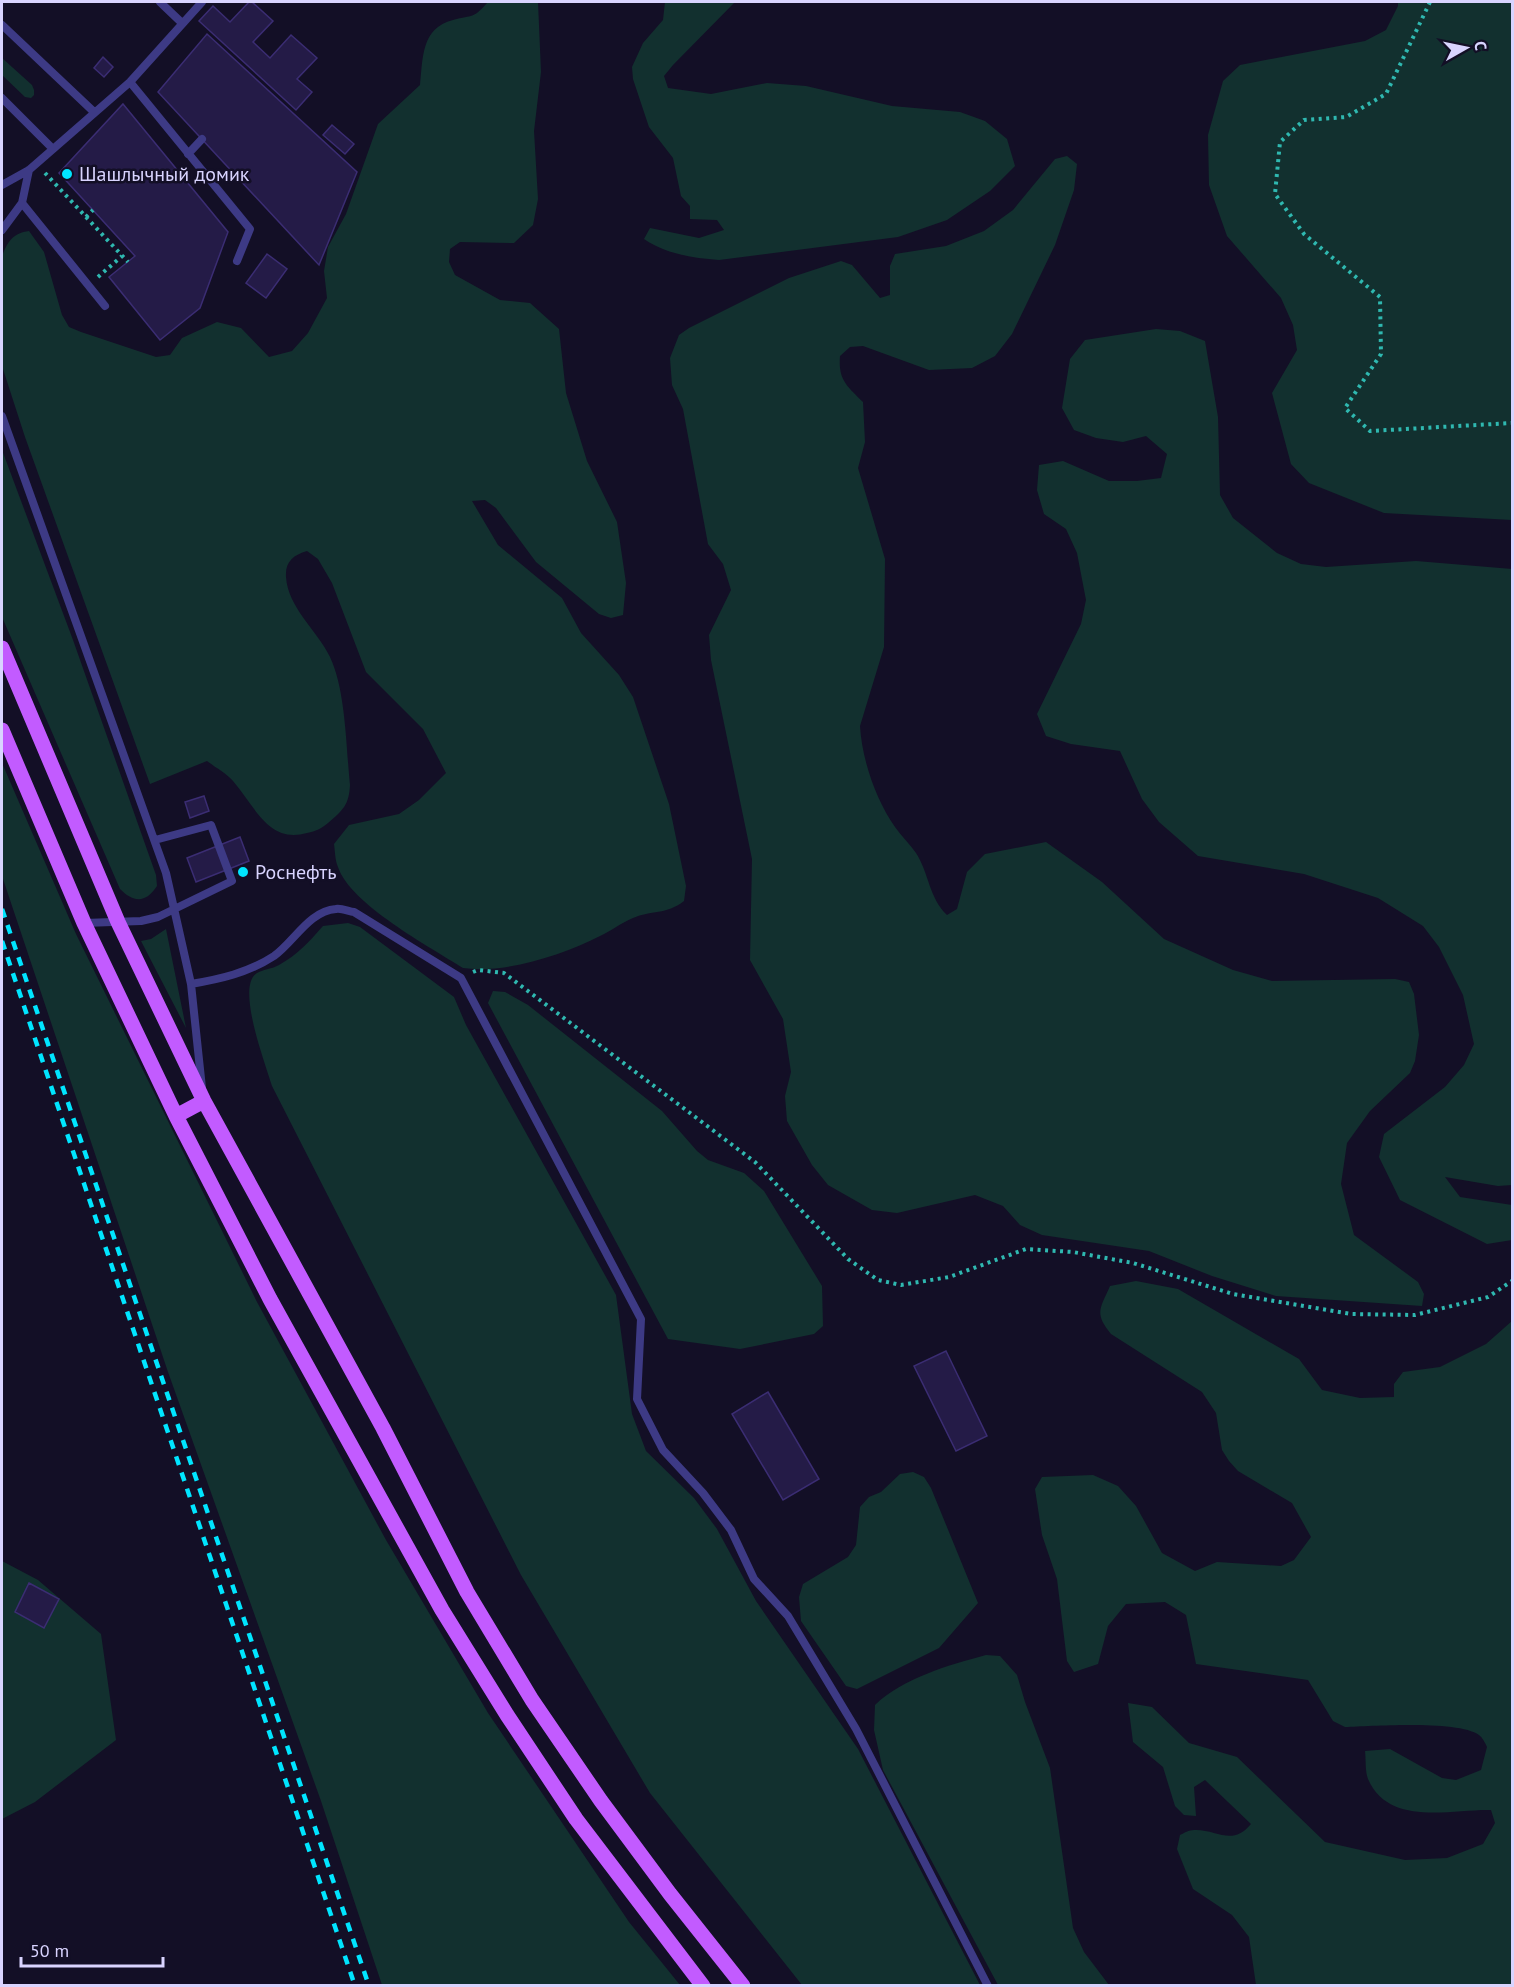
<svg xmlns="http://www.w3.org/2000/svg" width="1514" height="1987" viewBox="0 0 1514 1987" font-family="'PT Sans',sans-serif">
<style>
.green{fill:#12302f}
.building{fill:#241b47;stroke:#3b2d73;stroke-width:1.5}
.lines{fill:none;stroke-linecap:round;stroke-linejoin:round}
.path{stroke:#2fb8b0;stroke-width:4;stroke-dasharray:3 4.5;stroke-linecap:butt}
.service{stroke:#3d3a85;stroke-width:8}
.primary{stroke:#c25bff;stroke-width:15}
.rail{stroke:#00e5ff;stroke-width:4.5;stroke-dasharray:9 8;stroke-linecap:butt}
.poi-dot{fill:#00e5ff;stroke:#130f26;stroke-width:2}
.labels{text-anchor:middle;stroke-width:5;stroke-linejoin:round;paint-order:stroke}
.poi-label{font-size:20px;fill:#d9d4ff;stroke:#130f26;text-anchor:start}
</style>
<rect width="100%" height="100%" fill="#130f26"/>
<path class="green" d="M488 2H538L541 72 534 131 538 199 533 225 514 243 460 242 450 249 449 262 455 275 500 300 530 303 559 329 566 393 587 461 617 522 626 583 623 615 611 618 599 614 536 562 496 508 485 500 472 501 498 545 562 598 581 633 619 675 633 697 669 804 686 886 684 901C666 915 651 910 633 918 621 923 611 931 600 936 563 955 505 974 463 968 430 947 350 904 338 867 335 860 335 851 334 844L349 825 399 814 419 800 446 773 423 729 366 672 332 583 318 559 307 551C293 555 285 562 286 577 288 608 317 630 330 657 346 691 346 747 350 785 349 805 343 810 328 823 321 829 316 831 307 833 268 844 255 806 233 781 226 773 216 768 207 761L150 784 25 437 2 366V257C7 242 13 233 29 231L44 252 62 315 69 327 81 332 156 357 170 355 182 338 217 322 241 328 269 357 292 351 308 333 327 298 324 271 328 247 346 214 378 124 420 85C423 58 421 28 453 20 474 14 472 20 488 2Z
M665 2H735L673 65 664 76 668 88 711 94 767 83 806 86 892 106 960 112 985 121 1007 139 1015 166 990 191 947 220 898 237 719 260C693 258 666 254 644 239L650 228 699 238 724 230 717 220 690 219V206L681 196 673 158 649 127 633 79 632 67 643 43 663 20Z
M1398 2H1512V520L1384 513 1309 483 1291 464 1272 393 1297 350 1293 325 1281 298 1227 236 1209 185 1208 135 1223 81 1240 65 1365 41 1386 30 1398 6Z
M2 58 32 85 34 90V95L31 98 25 97 2 75Z
M1067 156 1077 164 1074 190 1055 245 1012 334 995 356 972 368 929 370 863 346 850 347 840 356C838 380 847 386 863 402L865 442 858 468 885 559 884 647 860 726C862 760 876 800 895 827 901 836 910 844 916 853 929 873 929 898 947 915L957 909 967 872 985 854 1046 842 1102 882 1164 939 1233 970 1272 981 1395 979 1409 982 1414 994 1419 1035 1415 1061 1410 1073 1370 1111 1347 1143 1341 1184 1354 1235 1418 1282 1424 1294 1422 1306 1276 1296 1212 1276 1149 1251 1042 1235 1020 1225 1003 1206 975 1195 897 1213 872 1210 828 1185 812 1165 787 1121 785 1096 791 1072 783 1019 750 960 752 859 711 660 709 635 731 590 723 564 708 544 683 409 672 385 670 358 679 335 689 328 789 278 841 261 852 265 880 298 890 295V266L895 254 946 246 984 231 1013 210 1055 159Z
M1156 329 1180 331 1205 341 1218 417 1220 495 1233 518 1277 553 1301 564 1326 567 1416 561 1512 569V1185L1498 1186 1445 1177 1460 1197 1512 1205V1240L1487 1244 1400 1200 1379 1157 1384 1134 1445 1087 1464 1065 1474 1044 1463 995 1439 947 1423 926 1378 898 1304 874 1198 856 1159 822 1142 799 1120 751 1071 744 1046 736 1037 714 1081 624 1086 600 1077 553 1066 529 1044 514 1037 490 1039 465 1063 461 1109 481H1137L1161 478 1167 454 1146 436 1123 442 1096 438 1074 430 1062 408 1070 359 1085 340Z
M2 450 73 640 156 875 157 886C146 903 134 903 120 889L2 617Z
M2 763 76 934 257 1302 386 1540 488 1713 629 1922 680 1985H382L321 1801 168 1372 2 876Z
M348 923 360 927 454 997 466 1025 616 1295 632 1414 646 1451 694 1498 717 1529 756 1601 858 1749 980 1985H802L650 1793 521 1575 272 1086C266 1065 235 986 257 973 264 969 272 969 279 965 297 955 309 942 323 926Z
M166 929 186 1028 141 941 151 939Z
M493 991 505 992 528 1005 662 1111 697 1151 708 1160 744 1173 764 1191 822 1286 823 1326 814 1334 740 1349 668 1339 488 1003Z
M1136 1281 1178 1289 1299 1359 1322 1390 1360 1398 1394 1397V1384L1403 1372 1440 1367 1486 1344 1512 1321V1985H1256L1249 1937 1232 1915 1193 1889 1177 1849 1180 1835C1184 1833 1189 1830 1194 1830 1217 1829 1232 1847 1251 1824L1205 1780 1194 1787 1196 1816 1184 1815 1175 1806 1163 1767 1133 1742 1128 1703 1152 1707 1189 1743 1237 1757 1325 1842 1405 1860 1447 1858 1483 1844 1495 1823 1491 1810C1450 1809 1389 1827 1368 1779 1365 1771 1366 1759 1365 1751L1390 1749 1442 1778 1456 1780 1481 1770 1487 1747C1485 1743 1483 1738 1479 1735 1459 1720 1373 1726 1345 1727L1333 1721 1308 1680 1196 1664 1186 1615 1165 1602 1126 1604 1108 1626 1098 1664 1074 1672 1067 1661 1057 1579 1042 1535 1035 1489 1042 1477 1093 1475 1118 1486 1136 1506 1162 1553 1195 1571 1217 1562 1281 1566 1294 1560 1311 1537 1292 1503 1238 1471 1229 1461 1222 1450 1216 1413 1202 1392 1111 1334C1094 1313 1100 1309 1110 1286Z
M913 1472 924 1477 931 1488 978 1603 939 1648 857 1689 846 1686 801 1621 799 1597 803 1584 848 1557 856 1545 860 1507 869 1497 881 1492 900 1474Z
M2 1561 38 1580 101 1634 116 1740 35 1802 2 1819Z
M986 1655 1000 1656 1017 1675 1025 1702 1050 1768 1073 1928 1084 1952 1109 1985H998L883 1770 874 1730 875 1705C903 1678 949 1665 986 1655Z"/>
<path class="building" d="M249 2H252L273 21 253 42 270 58 291 35 317 58 297 79 312 92 296 110 199 21 213 6 230 22Z
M207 34 357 172 319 265 158 92Z
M103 57 113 67 104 77 94 68Z
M123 104 228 232 200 308 160 340 109 277 135 256 59 173Z
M332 125 354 144 345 154 323 135Z
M267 254 287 269 266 298 246 283Z
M204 796 209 811 190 818 185 802Z
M240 837 249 861 196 882 187 858Z
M946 1351 987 1436 956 1451 914 1366Z
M768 1392 819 1479 783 1500 732 1414Z
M29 1583 59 1599 44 1628 15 1612Z"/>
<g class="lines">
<path class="path" d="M1430 2 1386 94 1346 117 1304 120 1280 142 1275 194 1304 234 1380 297 1381 354 1345 408 1370 431 1512 423
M45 173 128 262
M86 217 93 210
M98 277 122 256
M473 972 478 970 504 973 755 1162 848 1259 878 1280 901 1285 949 1277 1026 1249 1073 1252 1133 1263 1233 1294 1351 1314 1415 1315 1488 1297 1512 1281"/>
<path class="service" d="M160 2 182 23
M2 25 94 112
M130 82 250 229 237 261
M2 98 53 149
M188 154 202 139
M2 185 29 170 130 82 202 2
M22 203 105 306
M2 230 22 203 29 170
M2 416 166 873 191 984 202 1088
M84 923 141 921 158 917 232 881 211 825 155 840
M191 984C220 979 248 973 274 956 294 942 309 911 336 909 341 908 348 911 354 912L461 978 641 1319 637 1399 663 1450 703 1493 731 1530 754 1579 788 1616 856 1729 988 1986"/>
<path class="primary" d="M2 648 118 922 204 1101 383 1428 467 1592 532 1700 601 1801 670 1894 743 1986
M2 730 84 923 176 1116 270 1299 442 1610 507 1715 576 1819 703 1986
M176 1116 204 1101"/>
<path class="rail" d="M2 909 369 1986
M2 941 355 1986"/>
</g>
<g class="poi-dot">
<circle cx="67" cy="174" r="6"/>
<circle cx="243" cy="872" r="6"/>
</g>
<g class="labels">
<g class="poi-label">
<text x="79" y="181">Шашлычный домик</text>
<text x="255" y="879">Роснефть</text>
</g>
</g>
<rect width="1514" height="1987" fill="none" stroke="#d9d4ff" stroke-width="6"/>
<g transform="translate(1466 48) rotate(81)" stroke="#130f26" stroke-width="4.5" paint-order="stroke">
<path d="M0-4.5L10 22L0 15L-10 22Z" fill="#d9d4ff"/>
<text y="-9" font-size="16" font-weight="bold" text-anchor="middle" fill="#d9d4ff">С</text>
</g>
<path d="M21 1957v9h142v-9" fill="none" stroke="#d9d4ff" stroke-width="3"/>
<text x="30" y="1957" font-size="18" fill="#d9d4ff" stroke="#130f26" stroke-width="4.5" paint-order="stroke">50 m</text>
</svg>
